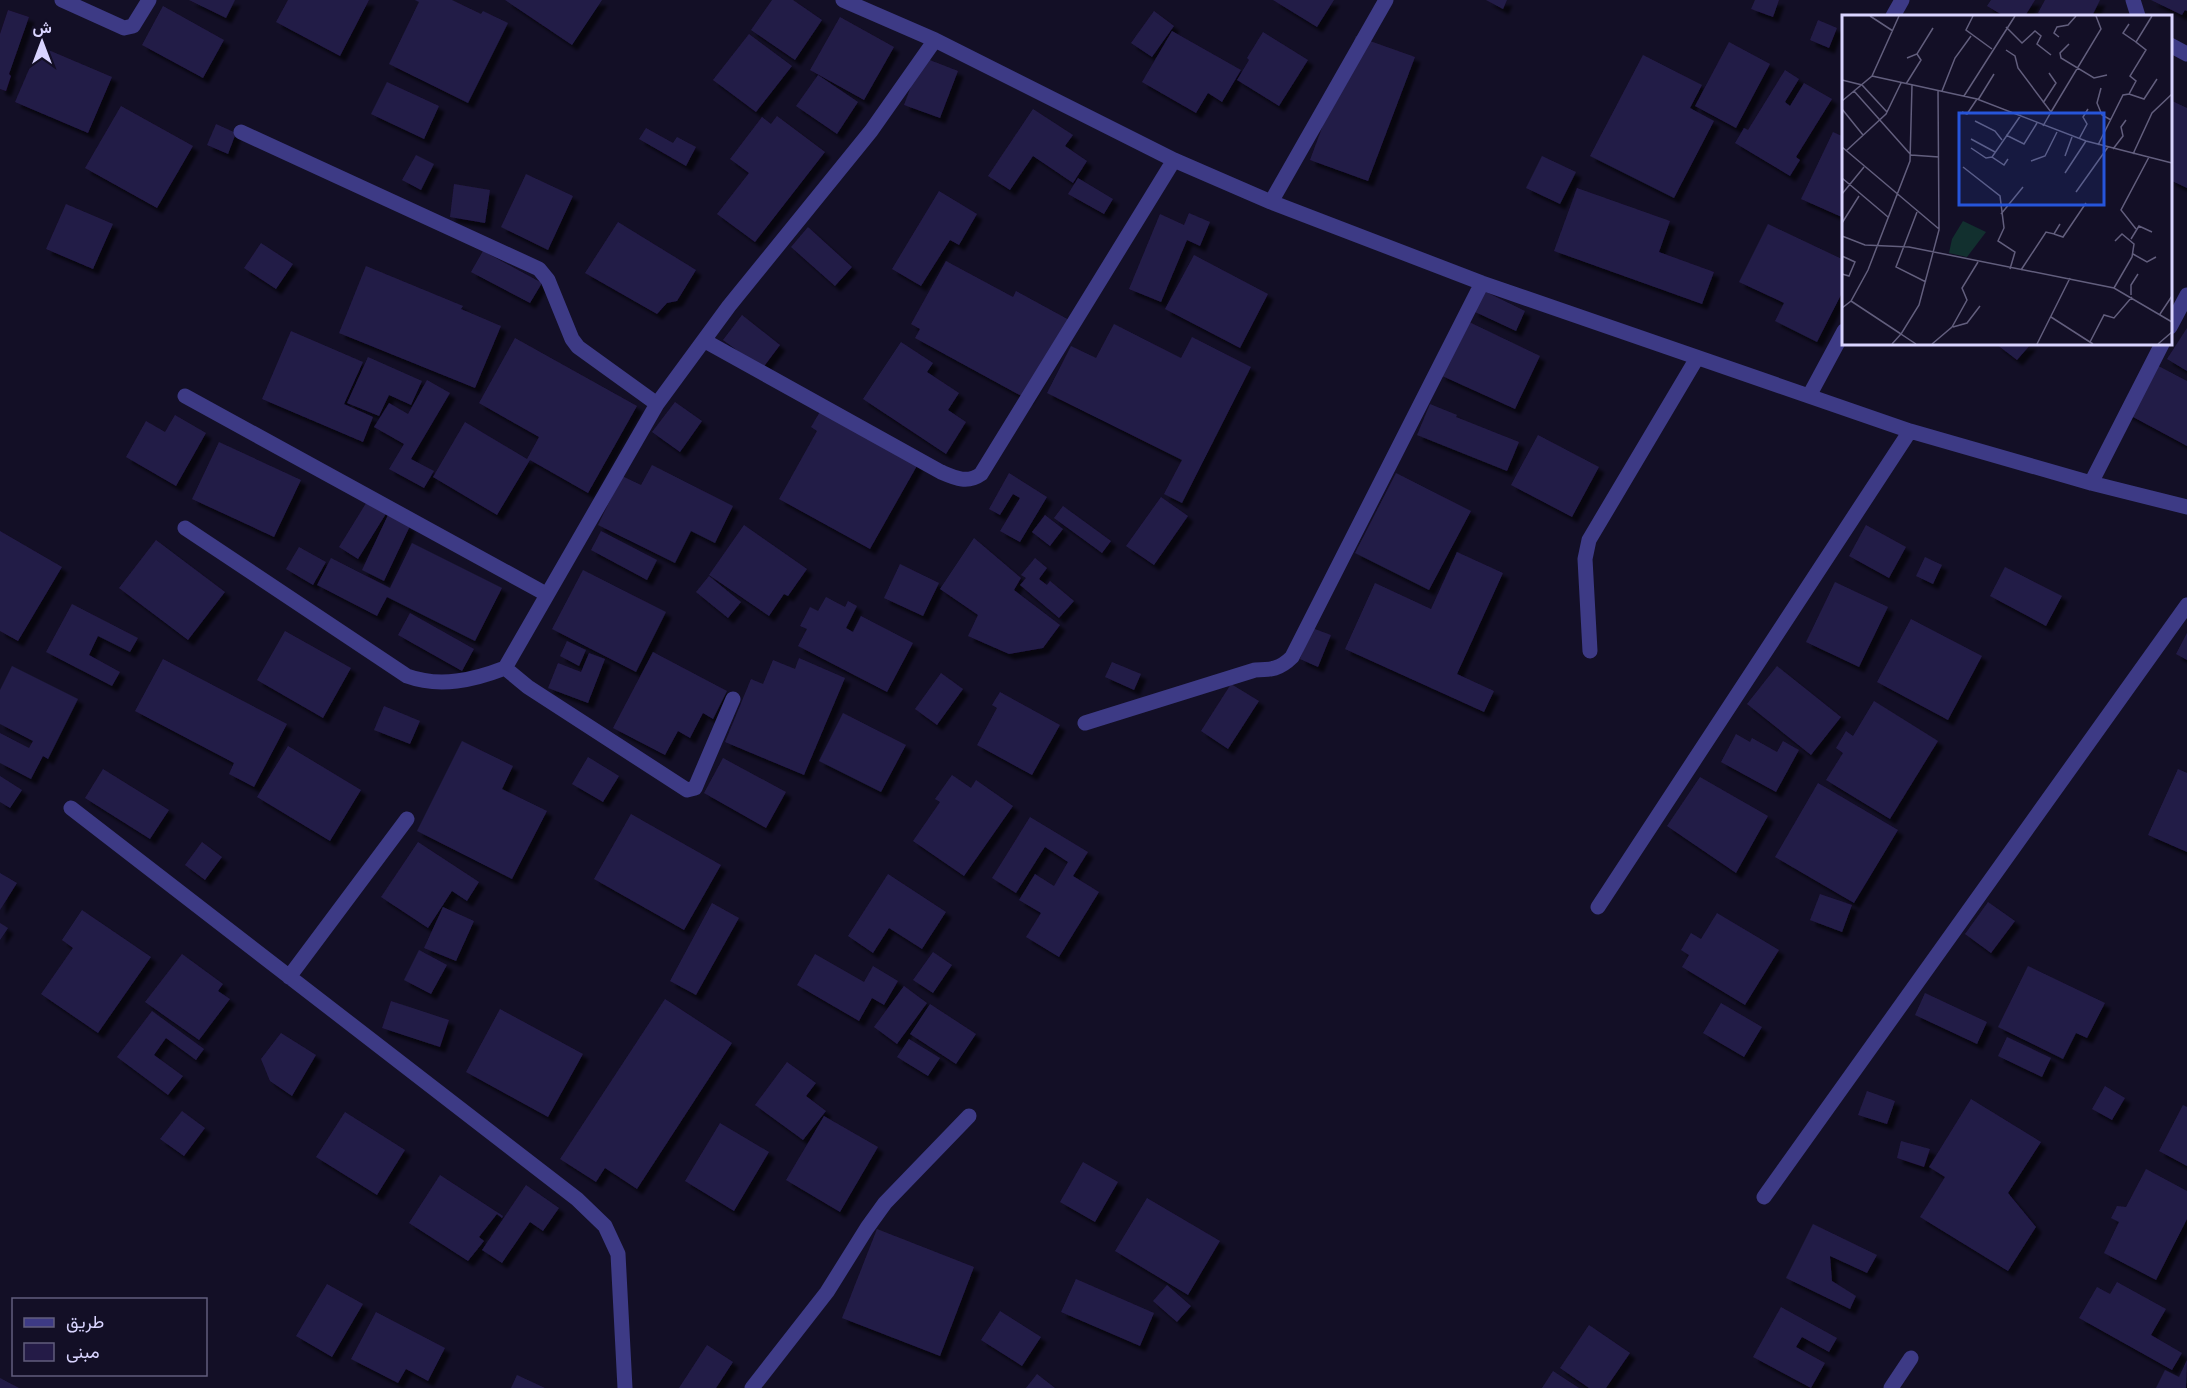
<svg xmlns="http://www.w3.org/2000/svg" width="2187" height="1388" viewBox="0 0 2187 1388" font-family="Helvetica,Vazirmatn,sans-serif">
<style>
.building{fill:#241b47;filter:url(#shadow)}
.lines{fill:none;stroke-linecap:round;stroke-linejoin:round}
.minor{stroke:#3d3a85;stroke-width:15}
.inset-road{fill:none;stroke:#625e7d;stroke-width:1.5}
.view{fill:#2655da;fill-opacity:0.15;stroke:#2655da;stroke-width:3}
.inset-edge{fill:none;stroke:#d9d4ff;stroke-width:3}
</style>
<defs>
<filter id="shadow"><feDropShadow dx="5.5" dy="5.5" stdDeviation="1.5" flood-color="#0009"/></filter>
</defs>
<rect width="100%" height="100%" fill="#130f26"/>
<path class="building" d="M189 0H235L226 18Z
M288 0H369L340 56 276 22Z
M415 0H452L481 14 483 11 508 23 468 103 389 64 419 2Z
M505 0H602L572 45Z
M772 0H793L822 20 795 60 751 30Z
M1273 0H1334L1317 27Z
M1486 0H1507L1503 9Z
M1755 0H1779L1773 17 1751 9Z
M1991 0H2035L2025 16H2004L1987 6Z
M2045 0H2100L2092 16H2045L2038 13Z
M2151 0H2187V11L2185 10 2182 15Z
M163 6 224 40 203 78 142 45Z
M8 10 29 17 9 74 11 76 6 91 0 89V34Z
M1154 11 1174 26 1152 57 1131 43Z
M840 17 894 47 864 100 810 70Z
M1818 20 1837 28 1829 48 1810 40Z
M1172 31 1241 70 1222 102 1208 93 1196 113 1142 82Z
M1263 32 1308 60 1279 106 1237 80 1249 60 1247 58Z
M749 34 792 66 756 112 713 80Z
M1356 36 1415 57 1368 181 1310 160Z
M1729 42 1770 64 1736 128 1695 106Z
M39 46 112 77 88 133 15 102Z
M1643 55 1702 85 1690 108 1714 121 1674 198 1590 156Z
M922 57 958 71 940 118 904 105Z
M1785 70 1799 79 1785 102 1790 106 1804 83 1832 99 1796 157 1800 160 1790 176 1735 143 1744 128 1748 130Z
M818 75 858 102 837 134 796 106Z
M387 82 439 106 424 139 371 114Z
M2170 100 2187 108V188L2170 180Z
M121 106 193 146 157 208 85 168Z
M1033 109 1073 135 1065 146 1087 161 1073 183 1033 156 1010 190 988 176Z
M777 116 825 152 755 242 717 214 749 173 730 159 762 117 771 124Z
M216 124 236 133 228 154 207 145Z
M646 128 673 143 677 137 696 147 686 166 639 139Z
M1833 132 1844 137V218L1801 199Z
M416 155 434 164 421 190 402 180Z
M1542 156 1576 172 1560 204 1526 188Z
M526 174 573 196 548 250 501 227Z
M1078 178 1113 199 1104 214 1068 194Z
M454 184 490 190 485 223 450 217Z
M1577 188 1670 221 1659 252 1714 272 1702 304 1554 251Z
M939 191 977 214 959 245 950 240 921 286 892 269Z
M66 204 113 224 93 269 46 249Z
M1189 213 1210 222 1200 246 1187 240 1161 302 1129 289 1160 214 1184 225Z
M618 222 696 270 677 301 667 303 657 314 585 273Z
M1768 224 1844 260V289L1817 342 1775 321 1784 303 1739 282Z
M808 227 852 267 835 286 791 247Z
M261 243 293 264 276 289 244 268Z
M483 251 542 283 530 303 471 272Z
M1194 255 1268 294 1240 348 1165 309Z
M946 261 1013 297 1016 291 1071 321 1027 399 915 338 920 329 911 324Z
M366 266 463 306 461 309 501 326 475 388 339 333Z
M1482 290 1525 311 1516 331 1473 311Z
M742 315 780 345 762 369 723 340Z
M1465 320 1540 356 1515 409 1440 375Z
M1114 324 1181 358 1192 337 1251 367 1182 503 1164 494 1182 460 1047 393 1071 346 1096 358Z
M2187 328V371L2167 359Z
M291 331 363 362 344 404 373 417 363 442 262 399Z
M515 338 637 406 588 493 530 460 497 515 433 477 465 422 527 459 539 437 479 403Z
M901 342 933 363 927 372 959 393 948 410 966 422 946 454 863 399Z
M1996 344H2031L2017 360Z
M368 357 422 381 411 405 389 395 379 416 347 403Z
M2147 360 2187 381V446L2120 410Z
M427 380 450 393 411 459 434 471 424 488 389 469 404 444 374 427 389 403 408 414Z
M675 402 702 421 680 452 652 432Z
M1430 404 1457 415 1456 417 1519 442 1507 471 1417 435Z
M821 410 918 464 870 549 779 499 817 431 811 427Z
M175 415 206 433 176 486 126 457 146 421 165 432Z
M1538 435 1599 467 1572 517 1511 485Z
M219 442 301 480 274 537 192 499Z
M652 465 733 506 715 543 691 531 675 563 598 525 622 476 641 485Z
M1009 473 1047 497 1020 542 1000 531 1020 498 1013 494 1000 515 989 509Z
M1396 473 1471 511 1429 590 1355 553Z
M1161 497 1188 516 1154 565 1126 546Z
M368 500 387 512 358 559 339 547Z
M1063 506 1111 541 1102 553 1054 518Z
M388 515 410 526 384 581 362 570Z
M1045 515 1063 529 1050 546 1032 532Z
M744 525 807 569 788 596 784 594 769 616 709 575Z
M1866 525 1906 547 1889 578 1849 556Z
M0 531 62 567 18 641 0 631Z
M601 531 657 560 647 580 591 550Z
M974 538 1021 578 1014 590 1060 625 1043 648 1009 654 968 636 978 615 940 589Z
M156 540 225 592 188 640 119 588Z
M412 543 502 588 475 641 387 597 377 616 317 585 331 558 390 588Z
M299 547 326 562 313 585 286 569Z
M1457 552 1503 573 1457 674 1494 691 1484 712 1345 649 1375 583 1431 609Z
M1925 557 1942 565 1933 584 1916 576Z
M1035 558 1047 568 1039 579 1047 585 1050 581 1074 601 1059 618 1020 585 1026 578 1021 575Z
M900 564 939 583 923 616 884 598Z
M2005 567 2062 596 2046 626 1990 596Z
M583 570 666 612 636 672 552 629Z
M709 576 741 602 728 618 696 592Z
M1835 582 1888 607 1859 667 1806 642Z
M826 597 845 607 848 601 857 606 846 628 853 632 861 616 913 643 887 692 798 646 807 629 800 626 810 607 818 611Z
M72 604 138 638 130 652 98 636 89 655 120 672 112 686 46 652Z
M410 613 474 649 462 671 398 635Z
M1911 619 1982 656 1948 720 1877 682Z
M1312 628 1331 635 1318 667 1300 659Z
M285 631 351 668 323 718 257 680Z
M2187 633V660L2176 654Z
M567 641 586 650 579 666 560 656Z
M653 652 727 691 713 719 703 713 690 738 678 731 665 755 613 728Z
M589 653 605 659 588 703 548 688 558 663 581 672Z
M799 658 845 678 804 775 725 742 751 679 763 684 773 660 795 669Z
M163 659 287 724 254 787 229 774 234 763 135 711Z
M1112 662 1141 674 1134 690 1105 677Z
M12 666 78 699 48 759 43 756 31 779 0 763V733L29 748 33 741 0 724V690Z
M1777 666 1841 717 1811 755 1747 704Z
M941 673 963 689 937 725 915 709Z
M1231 684 1259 701 1228 749 1201 731Z
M1000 692 1060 725 1032 775 977 745 997 708 992 705Z
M1874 701 1938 741 1890 819 1826 780 1843 753 1836 748 1846 731 1853 736Z
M384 706 420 721 410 744 374 730Z
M843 713 906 745 881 792 819 761Z
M1736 734 1750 742 1752 738 1777 752 1783 741 1799 750 1776 792 1721 762Z
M462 741 513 766 502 789 547 811 512 879 417 831Z
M288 746 361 790 330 841 257 797Z
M588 757 619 776 603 802 572 784Z
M723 758 786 792 766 828 704 793Z
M103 769 169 810 150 839 85 798Z
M2178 769 2187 773V852L2148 835Z
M952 775 971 788 976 780 1013 806 964 876 913 841 940 802 935 799Z
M0 776 22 790 10 808 0 802Z
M1700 777 1768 816 1736 873 1667 826Z
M1818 783 1898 830 1854 903 1775 857Z
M631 814 721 865 684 930 594 879Z
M1030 817 1088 852 1073 876 1099 892 1059 957 1026 937 1041 913 1019 900 1035 874 1054 886 1068 862 1045 847 1016 893 992 878Z
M202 842 222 857 205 880 185 865Z
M418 842 479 882 467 901 452 891 428 928 381 897Z
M0 873 17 883 0 910Z
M888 874 946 912 922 949 889 928 873 953 848 936Z
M1820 894 1852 905 1842 932 1810 920Z
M1988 902 2015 921 1991 953 1965 934Z
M712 903 739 918 696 995 670 981Z
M443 907 474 921 456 961 424 948Z
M82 910 151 957 98 1033 41 994 73 948 62 940Z
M1717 913 1779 950 1745 1005 1682 967 1689 955 1681 950 1691 933 1701 939Z
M0 923 8 928 0 940Z
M419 950 447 965 431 994 404 980Z
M933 952 952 965 933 993 913 980Z
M182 954 223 984 218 991 230 999 199 1040 145 1002Z
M815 954 864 982 873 966 898 981 884 1005 872 998 859 1021 797 985Z
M2028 966 2105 1003 2087 1038 2076 1033 2063 1059 1998 1027Z
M904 986 927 1003 897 1044 874 1027Z
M1925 993 1987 1022 1977 1044 1915 1015Z
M665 999 732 1043 637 1189 605 1168 596 1182 560 1159Z
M391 1001 449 1020 440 1047 382 1028Z
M1721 1003 1762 1027 1744 1057 1703 1033Z
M930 1004 976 1034 956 1064 910 1034Z
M500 1009 583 1054 548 1117 466 1072Z
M152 1011 204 1049 196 1060 166 1038 154 1055 183 1076 168 1095 117 1057Z
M281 1033 316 1055 292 1096 270 1081 261 1059Z
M2007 1037 2051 1058 2042 1077 1998 1056Z
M909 1039 940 1058 928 1076 897 1057Z
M787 1062 816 1083 806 1096 826 1111 803 1140 755 1105Z
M2105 1086 2125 1098 2112 1120 2092 1109Z
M1867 1091 1895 1101 1887 1124 1858 1115Z
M1971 1099 2041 1142 2008 1193 2036 1227 2008 1271 1920 1217 1945 1177 1929 1167Z
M2183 1105 2187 1107V1166L2159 1151Z
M182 1111 205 1128 184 1156 160 1139Z
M345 1112 405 1150 377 1195 316 1157Z
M824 1116 878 1147 840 1212 786 1180Z
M720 1123 769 1152 734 1211 685 1181Z
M1901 1141 1930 1149 1924 1167 1897 1158Z
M1083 1162 1118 1182 1095 1222 1060 1202Z
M2146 1169 2187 1191V1219L2156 1280 2104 1253 2119 1222 2111 1218 2117 1206 2126 1207Z
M440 1175 503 1216 502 1218 497 1214 479 1237 484 1241 468 1261 409 1223Z
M526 1185 559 1208 543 1231 530 1222 502 1263 482 1250Z
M1147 1198 1220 1241 1188 1295 1115 1251Z
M1813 1224 1877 1255 1867 1273 1830 1256 1832 1281 1856 1296 1850 1309 1786 1278Z
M877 1229 974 1267 940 1356 842 1318Z
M1076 1279 1154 1313 1140 1346 1061 1312Z
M2117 1282 2166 1309 2151 1335 2182 1353 2172 1370 2079 1318 2097 1287 2110 1294Z
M327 1284 363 1304 332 1357 296 1336Z
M1167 1285 1191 1306 1177 1322 1153 1301Z
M1781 1307 1837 1338 1829 1352 1802 1337 1796 1347 1825 1363 1811 1388 1753 1357Z
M1000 1311 1041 1337 1022 1366 981 1340Z
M376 1312 445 1348 428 1381 406 1369 398 1383 351 1359Z
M1589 1325 1630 1353 1606 1388H1589L1560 1368Z
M707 1345 733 1362 716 1388H679Z
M2187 1360 2186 1388H2156L2165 1370 2179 1377Z
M1553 1371 1579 1388H1542Z
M1037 1374 1055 1388H1026Z
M517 1375 545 1388H511Z
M0 1378 19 1388H0Z"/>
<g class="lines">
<path class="minor" d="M62 0 124 28 133 26 149 0
M843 0 935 40 1174 160 1271 202 1482 283 1910 431 2091 483 2187 507
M2133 0 2138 16
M1893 16 1902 0
M2170 45 2187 54
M241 132 539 269 548 280 572 339 578 347 657 404
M1271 202 1386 0
M2170 327 2187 295
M705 341 941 472C955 478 967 484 981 474L1174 160
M185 396 546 594
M1809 396 1844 331
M2091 483 2162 344
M185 528 407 676C440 688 474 680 505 668
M1590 651 1585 559 1589 540 1697 358
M733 699 695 788 687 790 528 687 505 668 657 404 729 306 871 131 935 40
M1085 723 1255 670C1271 670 1280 669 1292 657L1482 283
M71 808 577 1199 605 1226 618 1254 625 1388
M1598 907 1910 431
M289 977 407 819
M1764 1197 2187 605
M752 1388 827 1292 867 1228 885 1203 969 1116
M1891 1388 1911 1358"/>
</g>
<g transform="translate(1842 15)">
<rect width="330" height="330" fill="#130f26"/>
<path d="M121 206 144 217 125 242 107 238 110 224Z" fill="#12302f"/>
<path class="inset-road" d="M28 1 51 16M131 1 124 15 150 34M287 9 281 18 294 27M164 12 180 28 193 16 199 21 195 29 209 40M217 22 212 18 215 12 226 10 234 1M227 29 218 38 219 43 252 63 265 60M164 35 173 41 176 53 209 97 201 111M65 43 75 39 91 13M30 61 135 84 244 126 330 148M0 65 20 70 45 97M64 69 79 45 75 39M259 73 255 88 260 100 269 105M12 76 69 140 97 142M100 76 113 43 129 21M287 79 302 84 315 64M122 81 173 1M136 85 152 59M0 86 30 61 57 1M201 88 214 68 207 58M0 94 21 120M120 97 125 99 135 84M209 97 259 14 254 1M133 106 153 116 160 125M164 120 182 129 195 108M129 124 153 137M237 124 245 109 241 102 246 94M256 130 281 80 287 79 294 66 288 61 304 35 294 27 310 1M0 132 97 214M129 133 144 143 150 142M271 134 281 121 279 112 284 105M4 136 44 99 59 68M291 139 310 98 330 79M223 141 230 122M166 144 162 150 150 142 179 100M189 146 203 141 215 117M121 152 158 181 162 213 156 226 173 237 168 254M223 158 244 126M0 163 46 202M234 177 266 132M0 179 22 152M75 197 54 252 84 267M159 199 181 172M0 208 17 181M294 214 279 195 307 142M212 219 221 222 244 188M0 221 23 230 67 232 272 273 330 307M289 224 297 211 310 217M291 239 305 247 314 242M0 241 13 247 7 261 0 259M179 255 204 217 212 219 218 209M272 273 290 242 292 229 280 219 273 226M289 280V270L296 259M9 286 59 319 50 329M0 293 9 286 26 255 68 146 70 70M318 299 330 281M209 302 251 329M111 312 125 308 138 291M248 327 262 300 272 303 290 282M74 329 59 319 77 290 97 215 96 75M90 329 110 312 125 285 120 273 136 247M195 329 228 263M316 329 330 317"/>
<path class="view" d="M117 98H262V190H117Z"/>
<rect width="330" height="330" class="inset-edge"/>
</g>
<rect x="12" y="1298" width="195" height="78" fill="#130f26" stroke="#625e7d" stroke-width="1.5"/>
<rect x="24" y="1318" width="30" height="9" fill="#3d3a85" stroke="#625e7d" stroke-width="1.5"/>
<text x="66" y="1328" font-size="18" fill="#d9d4ff">طريق</text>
<rect x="24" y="1343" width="30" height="18" fill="#241b47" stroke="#625e7d" stroke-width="1.5"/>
<text x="66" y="1358" font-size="18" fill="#d9d4ff">مبنى</text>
<g transform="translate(42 42)" stroke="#130f26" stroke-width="4.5" paint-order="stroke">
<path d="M0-4.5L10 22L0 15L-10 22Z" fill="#d9d4ff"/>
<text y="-9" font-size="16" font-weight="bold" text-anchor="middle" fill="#d9d4ff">ش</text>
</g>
</svg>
